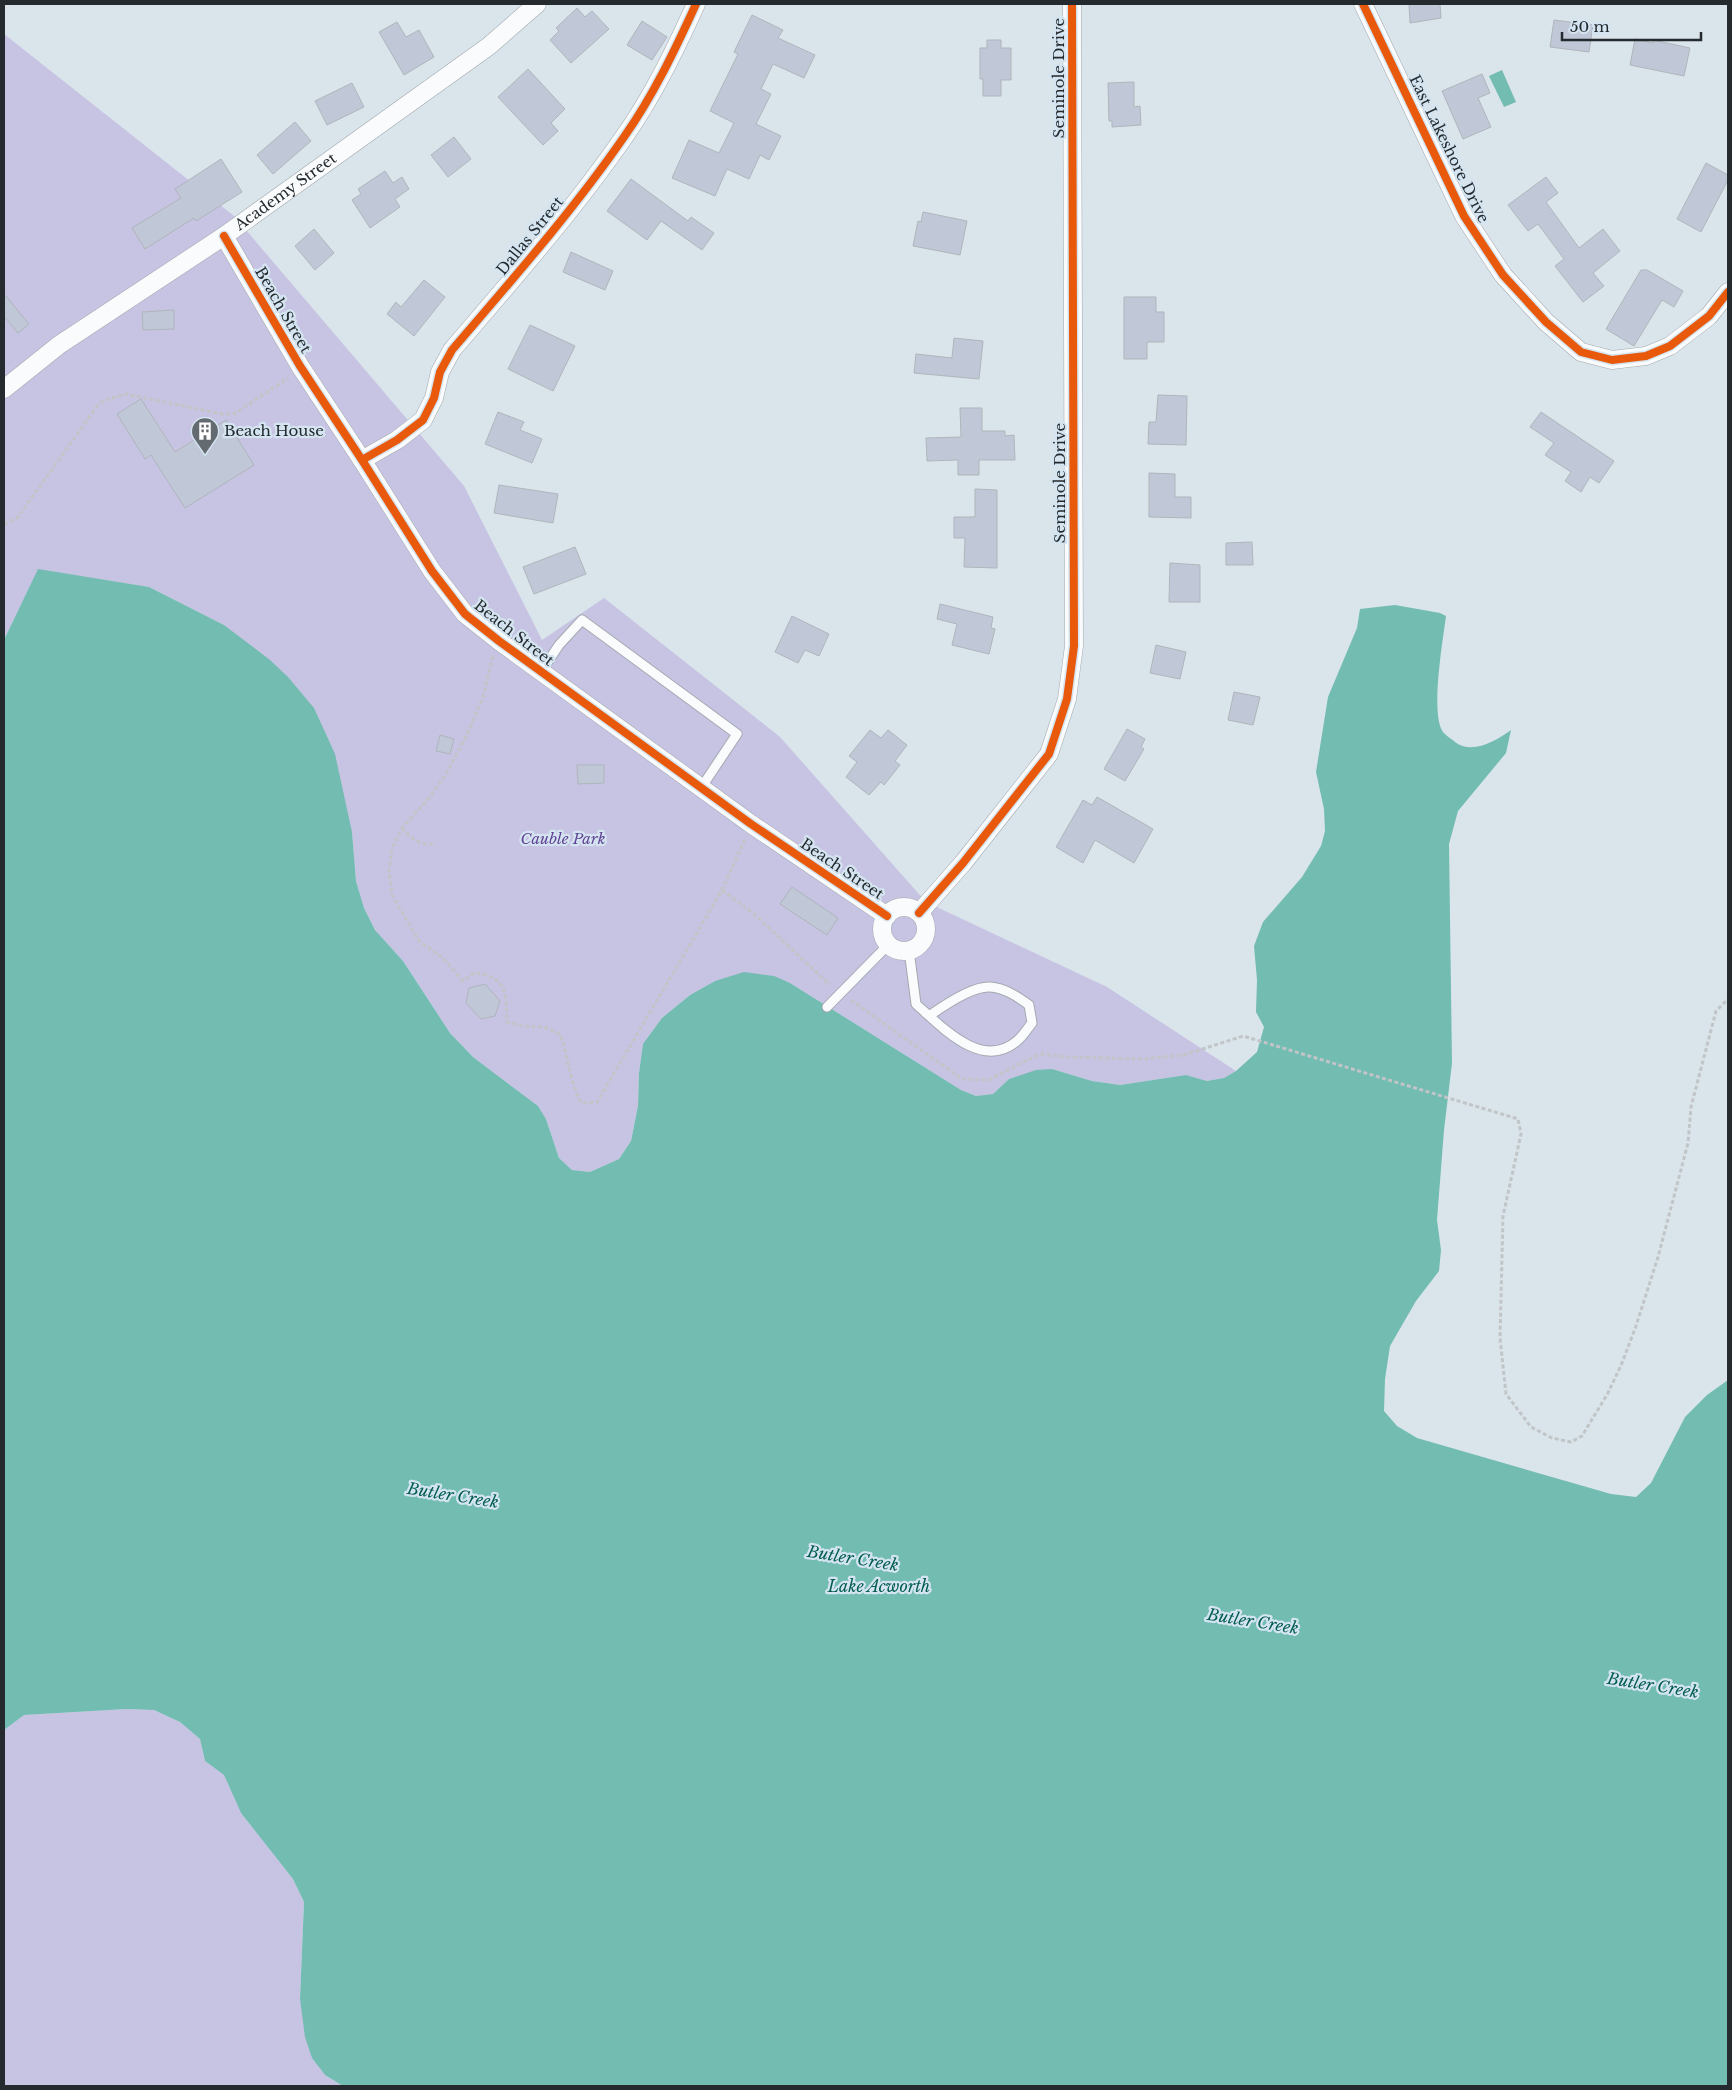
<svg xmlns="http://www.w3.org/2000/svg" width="1732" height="2090" viewBox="0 0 1732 2090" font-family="'Libre Baskerville',serif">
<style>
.green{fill:#c7c3e3}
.water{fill:#72bcb1}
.building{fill:#c0c8d8;stroke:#afb5bb}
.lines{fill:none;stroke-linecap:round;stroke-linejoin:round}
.lane-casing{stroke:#a2aab0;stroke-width:11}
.street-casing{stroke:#a2aab0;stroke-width:19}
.path{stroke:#c2c5c7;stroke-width:3;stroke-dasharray:4 2.5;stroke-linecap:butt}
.lane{stroke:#f9fbfc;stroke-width:9}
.street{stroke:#f9fbfc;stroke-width:18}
.cycleway-casing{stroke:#d4e5f1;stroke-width:11}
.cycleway{stroke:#e8590c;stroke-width:8}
.labels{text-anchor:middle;stroke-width:4.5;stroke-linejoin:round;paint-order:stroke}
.street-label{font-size:15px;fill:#242a2e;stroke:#d4e5f1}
.poi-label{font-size:15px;fill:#242a2e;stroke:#d4e5f1;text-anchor:start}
.park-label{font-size:15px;font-style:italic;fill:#624496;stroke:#d4e5f1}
.water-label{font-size:16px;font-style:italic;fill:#025c4f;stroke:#d4e5f1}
</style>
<rect width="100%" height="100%" fill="#dae4eb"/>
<path class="green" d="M4 34 234 216 464 486 542 640 604 598 780 737 926 902 1107 987 1236 1071 1224 1078 1207 1081 1186 1075 1120 1085 1092 1081 1052 1069 1009 1079 993 1094 976 1096 961 1090 790 983 715 981 690 995 662 1018 643 1045 639 1073 638 1106 631 1141 619 1159 590 1172 572 1170 559 1158 546 1119 538 1106 473 1057 450 1033 403 961 375 930 364 908 356 881 352 832 243 640 224 625 149 587 38 570 4 640Z
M126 1709 154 1710 180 1722 200 1739 205 1761 224 1775 241 1813 293 1879 304 1902 300 1999 312 2058 325 2075 343 2086H4V1730L24 1715Z"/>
<path class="water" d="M1502 70 1516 102 1504 107 1489 76Z
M38 569 149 587 224 625 270 660 288 677 314 708 335 754 352 832 356 881 364 908 375 930 403 961 450 1033 473 1057 538 1106 546 1119 559 1158 572 1170 590 1172 619 1159 631 1141 638 1106 639 1073 643 1044 662 1018 690 995 715 981 744 972 774 976 790 983 961 1090 976 1096 993 1094 1009 1079 1036 1070 1052 1069 1092 1081 1120 1085 1186 1075 1207 1081 1224 1078 1236 1071 1257 1052 1264 1027 1256 1012 1257 980 1254 946 1263 922 1302 877 1321 846 1325 831 1324 809 1316 772 1328 697 1357 628 1360 609 1395 605 1440 613 1446 616C1443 640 1430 714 1443 732 1446 736 1452 739 1455 742 1472 755 1496 741 1511 730L1506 753 1458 811 1449 844 1452 1063 1444 1130 1437 1220 1441 1250 1439 1271 1416 1301 1390 1346 1385 1379 1384 1411 1397 1426 1417 1438 1611 1494 1636 1497 1651 1483 1685 1417 1707 1395 1728 1380V2086H343L325 2075 312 2058 305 2037 300 1999 304 1902 293 1879 241 1813 224 1775 205 1761 200 1739 180 1722 154 1710 126 1709 24 1715 4 1730V640Z"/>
<path class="building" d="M1409 4H1440L1441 18 1410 23Z
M577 8 585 17 592 11 609 29 571 63 550 40 559 31 556 28Z
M752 15 783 30 778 38 815 55 804 78 773 64 761 89 771 94 756 124 781 136 769 160 760 155 749 179 727 169 715 196 672 178 689 140 719 153 734 123 710 111 738 54 734 52Z
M1554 20 1593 25 1589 52 1550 47Z
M642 21 667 37 652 60 627 45Z
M397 22 406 37 419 30 434 57 404 75 379 32Z
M1635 39 1653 43V40L1690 48 1684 76 1630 65Z
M987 40H1001V48H1011V80H1001V96H983V79H980V48H987Z
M528 69 565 109 551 123 558 131 543 145 498 97Z
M1482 74 1490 93 1478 98 1491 127 1463 139 1442 91Z
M1134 82V107L1140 106 1141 125 1112 127V121H1109L1108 83Z
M352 83 364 107 327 125 315 101Z
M295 122 311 141 273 174 257 155Z
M454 137 471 159 448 177 431 155Z
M221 159 242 192 196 221 194 218 145 249 132 228 181 198 175 189Z
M1706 163 1728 175V180L1701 232 1677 219Z
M385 171 393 183 402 177 409 189 395 199 400 207 370 228 352 200 361 194 358 189Z
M1546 177 1558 193 1546 202 1579 248 1603 229 1620 251 1593 273 1604 286 1583 302 1555 266 1564 259 1538 224 1528 231 1508 205Z
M631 179 688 221 691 217 714 233 702 250 661 221 647 240 607 211Z
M923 212 967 221 960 255 913 246 918 221 921 222Z
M314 229 334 253 315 270 295 246Z
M571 252 613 271 605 290 563 272Z
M1641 270H1647L1683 291 1674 307 1662 300 1634 346 1606 329Z
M424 280 445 297 414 336 387 314 396 302 401 307Z
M4 294 29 324 18 333 4 316Z
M1124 297H1156V312H1164V342H1147V359H1124Z
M174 310V329L143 330 142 312Z
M530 325 575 346 553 391 508 369Z
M954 338 983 341 979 379 914 373 916 354 952 358Z
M1158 395 1187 396 1186 445 1148 444 1149 422H1156Z
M141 399 175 452 226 420 254 465 185 508 151 455 145 459 117 414Z
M960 408H982V431H1005V436L1014 435 1015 460H979V475H958V460L927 461 926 438 961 437Z
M498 412 524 422 520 430 542 439 532 463 485 444Z
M1541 412 1614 461 1599 483 1590 477 1581 492 1565 481 1571 472 1545 455 1554 443 1530 427Z
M1149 473 1175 474V497H1191V518L1149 517Z
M499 485 558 494 553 523 494 513Z
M975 489 997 490V568L964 567 965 538H954V517H975Z
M1252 542 1253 565H1226V543Z
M575 547 586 574 534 594 523 567Z
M1170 563 1200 565V602H1169Z
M940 604 993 617 991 628 995 629 989 654 952 645 957 624 937 619Z
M792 616 829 634 819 656 805 650 798 663 775 652Z
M1156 645 1186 652 1180 679 1150 673Z
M1234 692 1260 697 1253 725 1228 720Z
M1127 729 1145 739 1141 747 1144 749 1125 781 1104 769Z
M870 730 881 738 888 730 907 745 895 761 900 765 884 785 881 782 869 795 846 777 857 762 849 756Z
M440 735 454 739 450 754 436 751Z
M577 765H604V783L578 784Z
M1097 797 1153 829 1134 863 1095 840 1083 863 1056 847 1083 800 1092 805Z
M792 887 838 918 827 935 780 904Z
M485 984 500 1001 495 1016 481 1019 466 1003 469 988Z"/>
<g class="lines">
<g class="lane-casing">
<path id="lane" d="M541 672 559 645 582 620 737 734 701 788
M909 950 916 1004C942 1027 982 1071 1017 1041 1023 1036 1027 1029 1032 1023L1029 1005C1018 997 1005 988 990 987 973 986 943 1006 929 1016
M827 1007 889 944"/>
</g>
<g class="street-casing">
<g id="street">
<path d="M1363 4 1464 216 1503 275 1546 322 1581 352 1612 360 1646 356 1670 346 1709 316 1728 292"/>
<path d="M224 236 300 366 362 460 432 571 465 614 499 641 751 824 887 916"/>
<path id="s1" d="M4 389 59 345 224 236 489 46 537 4"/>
<path d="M362 460 397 440 423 420 434 398 440 372 452 350C511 281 572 212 624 137 653 96 675 50 696 4"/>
<circle cx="904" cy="929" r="22"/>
<path d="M919 913 963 863 1049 754 1067 699 1074 646 1072 4"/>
</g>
</g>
<path class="path" d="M4 524 17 518 98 405 105 400 126 394 222 414H234L288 378
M493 656 483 697 467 735 446 774 429 798 402 828 392 848 389 871 392 895 419 941 443 958 463 981 474 973C508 976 506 994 507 1022L523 1026 544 1027 560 1034C568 1057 570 1081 581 1103L597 1102 722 890 745 839
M402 828C411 838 419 846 434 844
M722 890 753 913 830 985
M851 1000 962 1079 989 1080 1023 1062 1041 1054 1067 1057 1143 1059 1184 1055 1243 1036 1518 1119 1521 1134 1503 1216 1500 1338 1506 1394 1531 1427 1552 1438 1571 1442 1582 1436 1608 1393 1622 1363 1636 1326 1658 1257 1688 1143 1691 1107 1716 1011 1728 999"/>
<use href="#lane" class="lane"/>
<use href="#street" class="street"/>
<g class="cycleway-casing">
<path id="cycleway" d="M1363 4 1464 216 1503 275 1546 322 1581 352 1612 360 1646 356 1670 346 1709 316 1728 292
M224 236 300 366 362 460 432 571 465 614 499 641 751 824 887 916
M362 460 397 440 423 420 434 398 440 372 452 350C511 281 572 212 624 137 653 96 675 50 696 4
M919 913 963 863 1049 754 1067 699 1074 646 1072 4"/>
</g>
<use href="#cycleway" class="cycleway"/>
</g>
<defs>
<g id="building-pin" transform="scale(1.4375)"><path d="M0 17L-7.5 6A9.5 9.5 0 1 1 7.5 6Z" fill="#646b70" stroke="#d4e5f1"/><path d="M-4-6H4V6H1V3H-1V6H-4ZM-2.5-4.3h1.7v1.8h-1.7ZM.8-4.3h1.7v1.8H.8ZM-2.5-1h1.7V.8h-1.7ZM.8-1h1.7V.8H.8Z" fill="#fff"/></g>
</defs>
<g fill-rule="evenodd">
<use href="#building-pin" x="205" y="431"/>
</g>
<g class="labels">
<g class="street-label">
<text transform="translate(1059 78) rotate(-90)" y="5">Seminole Drive</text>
<text transform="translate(1449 149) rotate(64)" y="5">East Lakeshore Drive</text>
<text dy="5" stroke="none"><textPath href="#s1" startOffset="344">Academy Street</textPath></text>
<text transform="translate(530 236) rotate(-51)" y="5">Dallas Street</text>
<text transform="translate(283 310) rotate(60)" y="5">Beach Street</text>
<text transform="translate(1060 483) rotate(-90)" y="5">Seminole Drive</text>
<text transform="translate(514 633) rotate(38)" y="5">Beach Street</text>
<text transform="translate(842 869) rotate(34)" y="5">Beach Street</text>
</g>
<g class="poi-label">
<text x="224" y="436">Beach House</text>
</g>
<g class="park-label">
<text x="563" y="844">Cauble Park</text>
</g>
<g class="water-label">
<text transform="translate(453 1495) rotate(9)" y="6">Butler Creek</text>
<text transform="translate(853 1558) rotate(9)" y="6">Butler Creek</text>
<text x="879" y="1592">Lake Acworth</text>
<text transform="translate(1253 1621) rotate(9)" y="6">Butler Creek</text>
<text transform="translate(1653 1685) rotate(9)" y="6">Butler Creek</text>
</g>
</g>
<rect width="1732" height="2090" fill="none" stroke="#242a2e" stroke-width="10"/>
<path d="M1562 32v8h139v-8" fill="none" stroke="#242a2e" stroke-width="2.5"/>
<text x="1570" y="32" font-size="15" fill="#242a2e" stroke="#d4e5f1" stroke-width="4" paint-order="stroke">50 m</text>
</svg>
